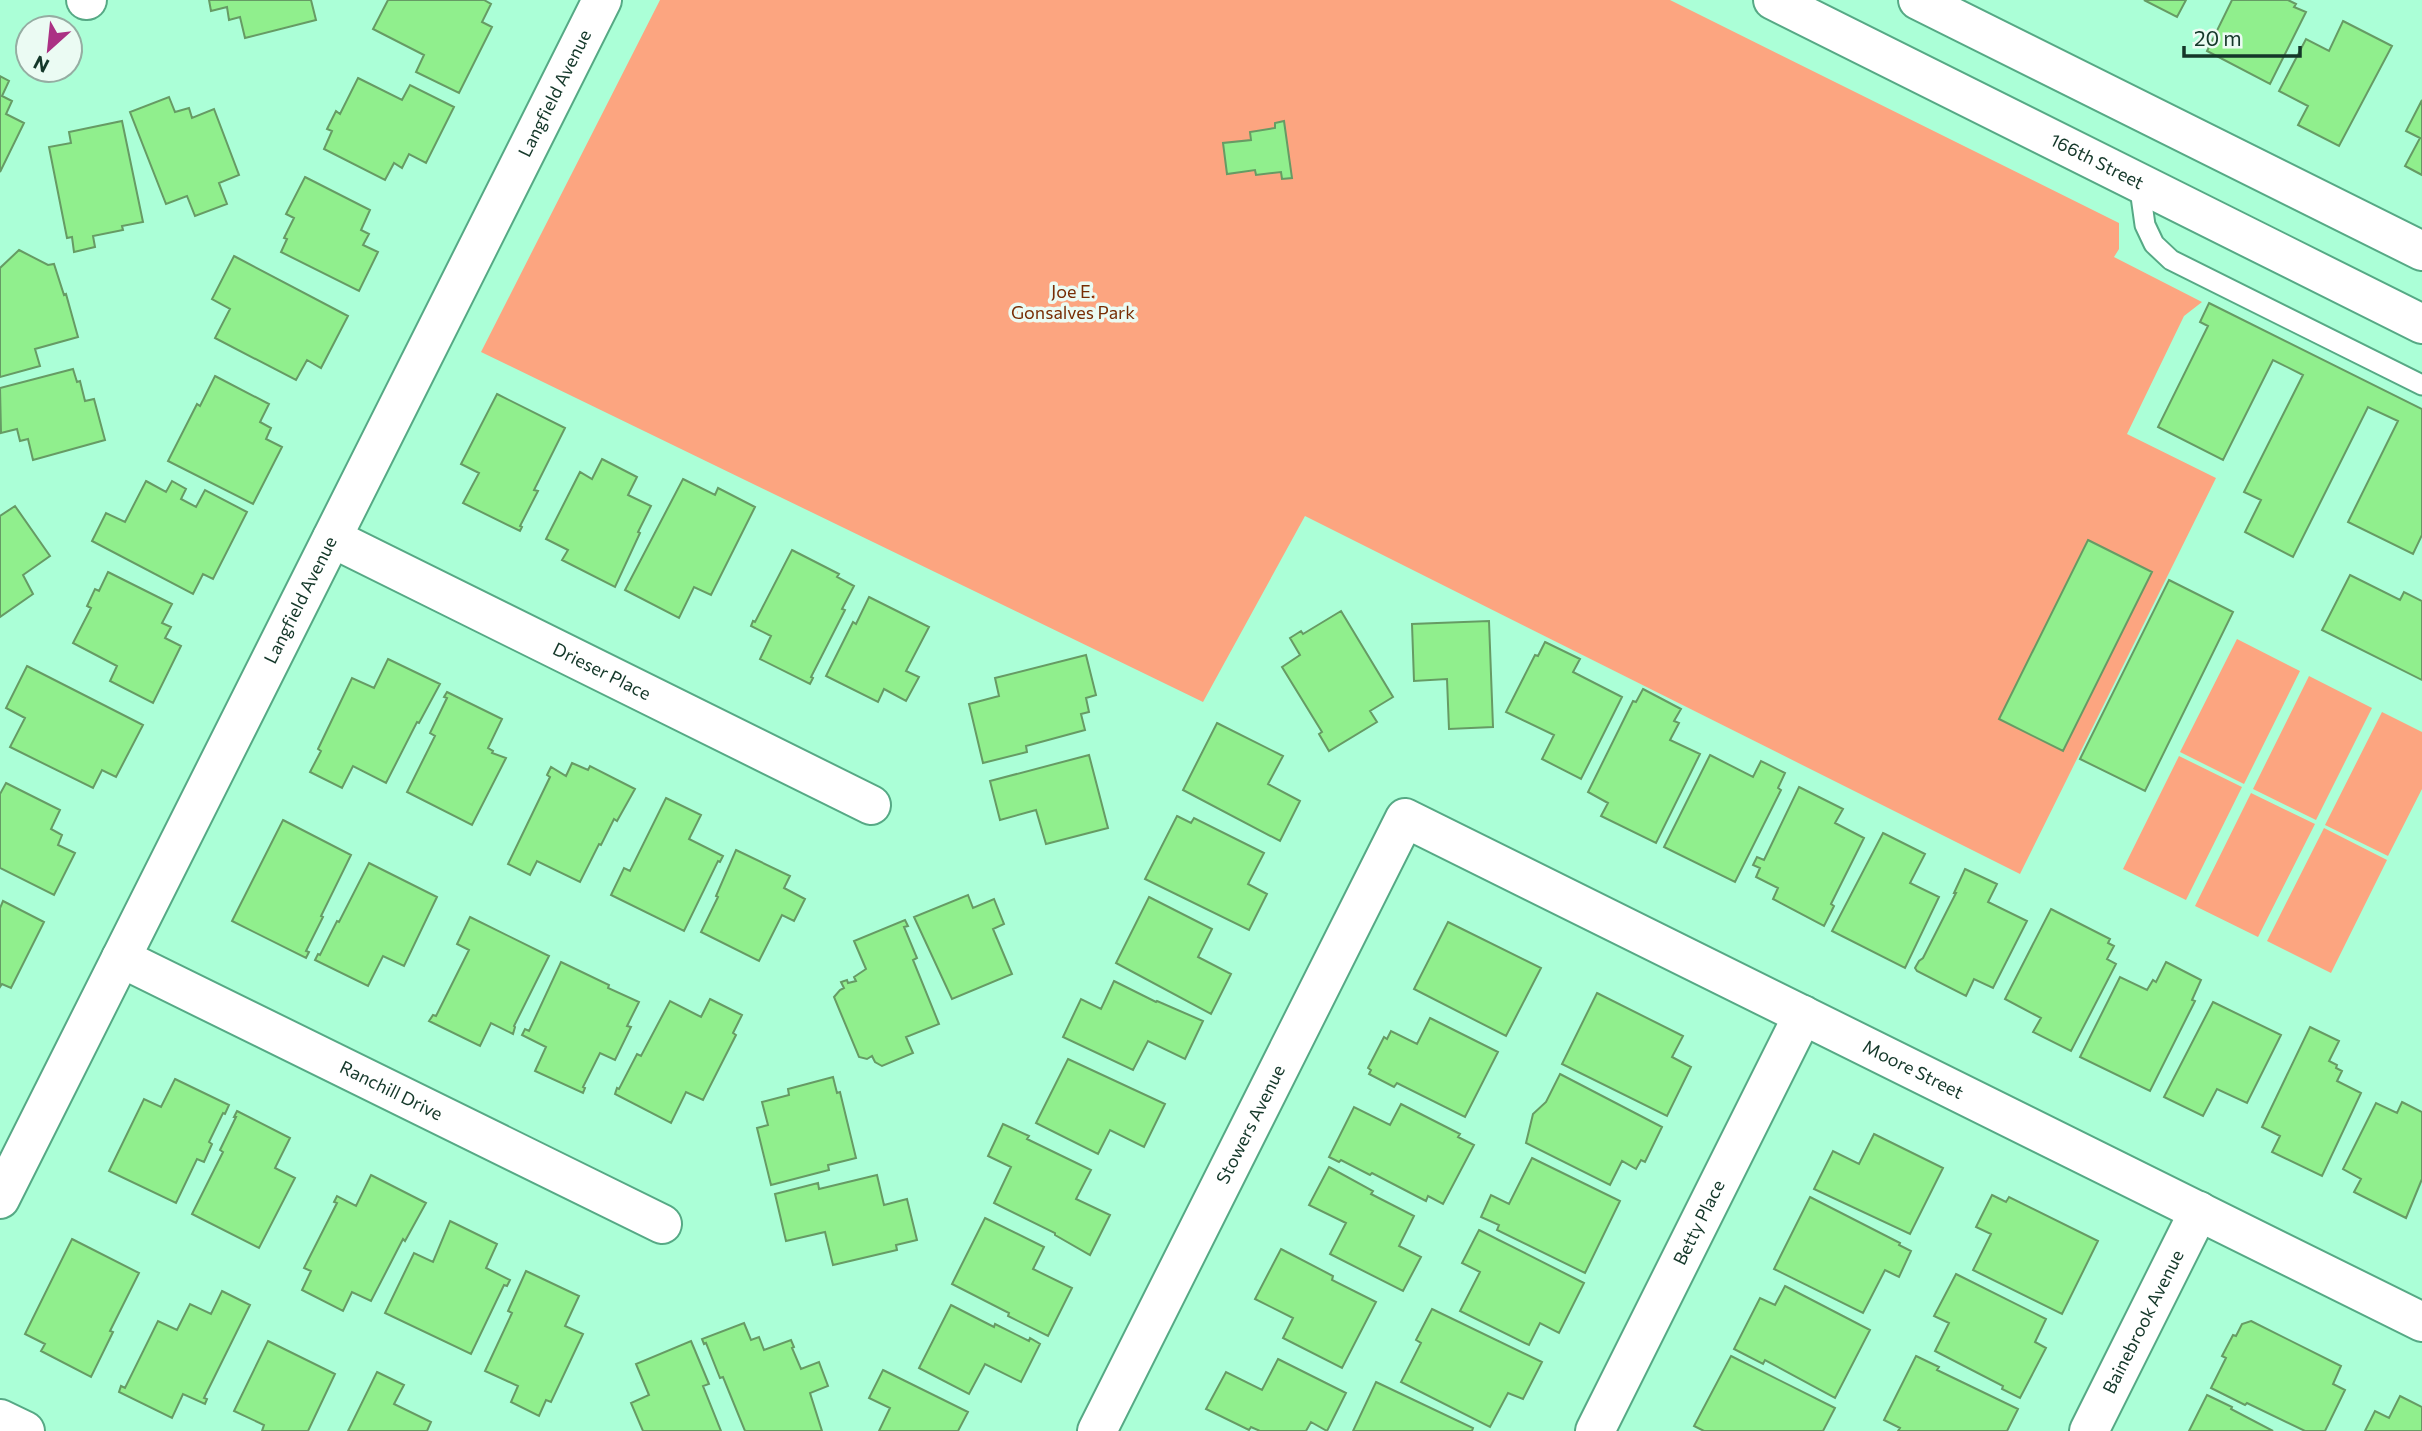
<svg xmlns="http://www.w3.org/2000/svg" width="2422" height="1431" viewBox="0 0 2422 1431" font-family="Commissioner,sans-serif">
<style>
.green{fill:#fca580}
.building{fill:#90ef8d;stroke:#669b64;stroke-width:2}
.lines{fill:none;stroke-linecap:round;stroke-linejoin:round}
.lane-casing{stroke:#56a985;stroke-width:23}
.street-casing{stroke:#56a985;stroke-width:42}
.secondary-casing{stroke:#56a985;stroke-width:42}
.lane{stroke:#fff;stroke-width:19}
.street{stroke:#fff;stroke-width:38}
.secondary{stroke:#fff;stroke-width:38}
.labels{text-anchor:middle;stroke-width:7;stroke-linejoin:round;paint-order:stroke}
.street-label{font-size:18px;fill:#143729;stroke:#ebfbf3}
.park-label{font-size:18px;fill:#772d04;stroke:#ebfbf3}
</style>
<rect width="100%" height="100%" fill="#abffd7"/>
<path class="green" d="M660 0H1670L2119 223V249L2114 257 2202 302 2184 316 2127 434 2216 478 2020 874 1305 516 1203 702 481 352Z
M2237 639 2300 671 2244 784 2180 752Z
M2309 676 2372 708 2316 820 2253 789Z
M2382 712 2422 732V789L2388 856 2325 825Z
M2179 756 2242 787 2186 900 2123 869Z
M2251 793 2315 824 2258 937 2195 906Z
M2324 828 2387 860 2331 973 2267 941Z"/>
<path class="building" d="M209 0H311L316 20 245 38 240 17 229 20 227 7 211 11Z
M388 0H484L491 4 482 22 492 27 459 93 416 72 424 55 373 29Z
M2144 0H2186L2177 17Z
M2232 0H2288L2296 4 2294 7 2306 12 2270 84 2207 51Z
M2343 21 2392 46 2339 146 2298 125 2308 106 2279 91 2306 39 2329 51Z
M0 76 9 81 2 96 12 101 6 114 24 123 0 172Z
M358 78 402 100 410 85 454 107 426 163 409 154 402 168 394 163 385 180 324 149 332 131 327 129 336 111 340 114Z
M169 97 175 112 189 108 192 118 214 109 239 175 219 183 227 204 195 216 187 196 166 204 130 112Z
M2422 100V175L2405 166 2420 138 2406 131Z
M122 121 143 222 122 226 123 230 93 236 95 247 74 252 72 237 67 238 49 147 71 143 69 132Z
M1284 121 1292 178 1282 179 1281 172 1256 175 1255 170 1227 174 1223 143 1251 140 1250 132 1275 128V123Z
M305 177 370 210 361 230 369 234 363 245 378 252 359 291 281 252 287 239 284 238 294 218 286 214Z
M19 250 48 265 54 264 64 295 66 294 78 337 35 349 40 366 0 377V268Z
M234 256 348 316 321 368 307 360 296 380 215 338 230 309 212 299Z
M2209 303 2422 409V535L2413 554 2348 522 2398 421 2368 407 2293 557 2245 532 2261 500 2244 492 2303 375 2273 360 2223 460 2158 427 2208 326 2200 322Z
M73 369 77 382 80 381 85 401 94 399 105 440 33 460 28 439 20 441 17 429 1 433 0 388Z
M215 376 269 404 260 422 271 428 266 439 282 447 253 504 168 461 197 404 200 406Z
M497 394 565 428 534 490 538 491 520 526 522 527 520 531 463 503 479 473 461 464Z
M602 459 637 477 628 495 651 506 638 532 640 533 615 587 562 560 568 550 546 539 580 472 592 479Z
M683 479 715 495 718 488 755 507 711 595 694 587 679 618 625 590Z
M146 481 166 492 172 481 186 489 181 499 196 507 205 490 247 512 213 579 203 574 193 594 92 541 106 513 125 522Z
M15 506 50 556 23 575 33 594 0 617V516Z
M2088 540 2152 572 2063 751 1999 719Z
M792 550 839 574 837 577 854 586 842 609 845 610 811 677 813 678 810 684 760 659 771 636 751 626 753 621 755 622Z
M108 572 172 604 162 623 171 627 165 638 181 646 153 703 110 681 117 666 73 643 91 608 87 606 95 589 99 591Z
M2350 575 2400 600 2404 592 2422 601V680L2322 630Z
M2169 580 2233 612 2145 791 2080 759Z
M869 597 929 627 906 671 919 677 906 701 884 689 878 702 826 676 853 622 856 624Z
M1341 611 1393 697 1370 711 1377 722 1329 751 1319 734 1322 732 1282 667 1300 655 1290 638 1301 631 1303 634Z
M1489 621 1493 727 1449 729 1447 679 1414 681 1412 624Z
M1545 642 1580 659 1573 672 1622 697 1581 779 1542 759 1554 735 1506 712 1535 655 1538 656Z
M1086 655 1096 695 1086 698 1089 712 1081 714 1085 730 1026 746 1027 752 983 763 969 704 999 696 995 678Z
M388 659 440 684 419 723 417 722 386 783 353 766 342 788 310 772 321 751 318 749 352 678 374 688Z
M27 666 143 725 116 777 102 770 93 788 10 747 25 718 6 708Z
M1643 689 1681 709 1674 721 1679 723 1670 740 1700 754 1656 843 1601 816 1608 803 1588 792 1633 701 1636 702Z
M447 692 502 719 488 748 493 751 492 753 506 758 472 825 407 792 435 736 430 733 447 698 444 697Z
M1217 723 1283 756 1268 784 1300 801 1280 841 1183 790Z
M1089 755 1108 828 1046 844 1036 810 1000 820 990 781Z
M1710 755 1753 777 1761 761 1785 773 1778 788 1781 790 1735 882 1664 847Z
M572 763 588 770 590 766 635 789 617 821 614 819 601 845 599 844 580 882 537 861 530 875 508 864 550 777 547 775 551 767 566 776Z
M6 783 60 810 51 829 62 835 58 845 75 853 54 895 0 868V794Z
M1799 787 1843 809 1835 823 1864 838 1831 904 1834 906 1824 926 1773 899 1778 888 1756 877 1760 868 1753 865 1757 857 1764 860Z
M666 798 701 815 689 839 723 856 720 862 718 861 684 931 611 895 624 868 630 871Z
M1177 816 1191 823 1194 818 1264 853 1248 884 1267 894 1249 930 1145 879Z
M283 820 351 855 321 916 323 917 306 951 309 952 306 958 232 921Z
M1883 833 1925 854 1910 883 1939 897 1905 968 1832 931Z
M736 850 790 876 784 888 805 899 794 921 782 915 759 961 701 932 718 897 716 896Z
M369 863 437 897 404 966 383 956 368 986 315 960 318 954 320 955 337 921 339 922Z
M1965 869 1997 884 1988 902 2027 921 1993 988 1974 979 1966 996 1917 971 1915 968 1919 961 1923 958 1956 893H1954Z
M968 895 973 908 994 899 1004 924 993 929 1012 974 952 999 914 917Z
M1149 897 1212 929 1198 957 1231 974 1211 1014 1116 963Z
M3 901 44 922 11 988 2 984 0 987V908Z
M2051 909 2110 939 2108 943 2114 946 2107 959 2116 964 2071 1051 2033 1032 2041 1018 2005 999Z
M470 917 549 956 514 1026 515 1027 513 1034 491 1023 480 1046 429 1021 433 1015 436 1016 469 950 457 944Z
M905 920 908 926 904 927 917 958 913 960 939 1024 906 1037 913 1053 882 1066 875 1062 872 1056 867 1059 859 1057 834 997 840 990 844 988 841 982 847 980 848 983 856 981 854 977 866 969 854 941Z
M1448 922 1541 968 1506 1036 1414 989Z
M561 962 609 985 608 988 639 1002 627 1026 631 1027 615 1060 600 1053 583 1087 585 1088 583 1093 535 1071 546 1047 522 1035 525 1029 529 1031Z
M2166 962 2201 980 2192 1000 2195 1001 2150 1091 2080 1057 2120 977 2147 990 2153 980 2156 982Z
M1114 981 1156 1002 1157 1001 1203 1021 1185 1059 1148 1041 1133 1070 1063 1037 1081 999 1101 1009Z
M1597 993 1683 1036 1672 1057 1691 1067 1667 1116 1562 1064Z
M710 999 742 1015 733 1033 736 1035 703 1100 686 1092 671 1123 615 1094 617 1088 619 1089 637 1054 641 1056 670 1001 701 1017Z
M2213 1002 2281 1035 2247 1103 2217 1089 2203 1116 2164 1097Z
M1430 1018 1498 1052 1465 1117 1397 1083 1394 1087 1369 1074 1371 1070 1368 1068 1384 1037 1387 1039 1391 1031 1417 1044Z
M2310 1027 2339 1041 2329 1061 2337 1065 2336 1068 2342 1071 2337 1081 2361 1093 2322 1176 2272 1152 2280 1136 2262 1127Z
M1068 1059 1165 1104 1144 1147 1110 1130 1098 1154 1036 1123Z
M1560 1074 1662 1127 1645 1162 1641 1160 1636 1169 1622 1161 1610 1185 1526 1143 1533 1114 1546 1102Z
M833 1077 837 1093 840 1092 856 1158 828 1165 829 1170 771 1185 757 1128 768 1125 762 1102 789 1095 788 1089Z
M175 1079 229 1105 225 1114 223 1113 209 1142 212 1144 204 1162 197 1159 176 1203 109 1171 144 1099 161 1107Z
M2402 1102 2422 1112V1179L2406 1218 2354 1192 2361 1179 2343 1169 2376 1103 2397 1113Z
M1401 1104 1460 1134 1458 1137 1474 1145 1443 1204 1428 1196 1426 1201 1372 1173 1370 1175 1341 1160 1339 1162 1329 1157 1354 1107 1390 1125Z
M237 1111 290 1138 275 1168 295 1178 259 1248 192 1214 223 1152 220 1150 236 1117H234Z
M1003 1124 1029 1136 1027 1139 1091 1170 1076 1199 1110 1215 1090 1255 1055 1235V1233L994 1203 1011 1167 988 1156Z
M1874 1134 1943 1168 1910 1234 1814 1189 1833 1151 1859 1164Z
M1532 1158 1620 1201 1585 1273 1497 1230 1499 1225 1481 1217 1491 1195 1509 1204Z
M1329 1167 1373 1191 1371 1194 1414 1216 1399 1246 1421 1257 1403 1291 1330 1254 1346 1223 1309 1205Z
M371 1175 426 1203 405 1241 403 1239 371 1301 352 1292 343 1311 302 1290 311 1271 304 1268 337 1203 334 1202 337 1196 356 1206Z
M877 1175 884 1205 907 1199 917 1240 896 1245 897 1250 833 1265 825 1232 786 1241 775 1194 818 1183 819 1189Z
M1992 1195 2006 1202 2009 1197 2098 1241 2062 1314 1973 1270 1991 1234 1976 1227Z
M1810 1197 1900 1243 1899 1245 1911 1251 1899 1277 1885 1270 1863 1313 1774 1269Z
M985 1218 1044 1247 1033 1269 1072 1288 1048 1336 1008 1316 1009 1313 952 1284Z
M450 1221 497 1244 486 1268 510 1280 507 1286 504 1285 471 1354 385 1313 414 1253 433 1262Z
M1479 1230 1584 1283 1559 1333 1540 1323 1529 1345 1460 1311 1480 1272 1462 1263Z
M72 1239 139 1273 110 1331 113 1332 91 1377 41 1351 45 1344 25 1334Z
M1281 1249 1333 1276 1332 1280 1376 1302 1342 1368 1283 1338 1293 1318 1255 1299Z
M526 1271 579 1296 565 1326 583 1334 551 1402 546 1400 539 1416 511 1402 518 1386 485 1371 512 1313 508 1311Z
M1956 1274 2046 1319 2035 1342 2046 1348 2020 1398 2002 1389 2003 1386 1935 1351 1949 1323 1934 1316Z
M1785 1286 1870 1330 1835 1398 1765 1360 1763 1364 1734 1349 1760 1298 1775 1305Z
M222 1291 250 1305 204 1398 207 1399 205 1404 183 1394 172 1418 119 1392 121 1386 125 1388 158 1321 177 1330 190 1304 211 1314Z
M951 1305 994 1327 995 1324 1029 1341 1030 1338 1040 1344 1021 1382 985 1364 969 1394 919 1368Z
M1432 1309 1542 1362 1523 1399 1508 1393 1490 1427 1401 1382 1421 1343 1416 1340Z
M2251 1321 2341 1366 2333 1384 2345 1390 2325 1431H2305L2247 1403 2245 1405 2211 1388 2226 1358 2222 1356 2233 1335 2236 1336 2242 1324Z
M744 1323 751 1340 759 1337 764 1350 791 1340 794 1347 792 1348 801 1369 819 1362 828 1386 810 1393 822 1431H745L723 1377 720 1378 706 1343 704 1344 702 1339Z
M268 1341 335 1374 308 1431H262L264 1425 234 1411Z
M691 1341 709 1384 703 1386 721 1431H643L631 1403 649 1395 636 1364Z
M1731 1356 1835 1408 1823 1431H1704L1694 1426Z
M1916 1356 1939 1367 1937 1370 2018 1409 2007 1431H1898L1900 1428 1884 1420Z
M1278 1359 1346 1393 1327 1431 1311 1422 1306 1431H1260L1251 1427 1249 1430 1206 1409 1226 1372 1262 1390Z
M883 1370 968 1412 958 1431H879L890 1408 869 1398Z
M377 1372 404 1385 394 1404 431 1422 427 1431H348Z
M1376 1382 1473 1428 1472 1431H1353Z
M2207 1395 2232 1407 2231 1409 2273 1431H2189Z
M2400 1396 2422 1407V1431H2365L2375 1411 2389 1418Z"/>
<g class="lines">
<g class="lane-casing">
<path id="lane" d="M2139 182 2145 225 2154 244 2171 260 2422 385"/>
</g>
<g class="street-casing">
<g id="street">
<path d="M86 0H87"/>
<path id="s1" d="M332 538 871 805"/>
<path id="s2" d="M121 958 662 1224"/>
<path id="s3" d="M0 1199 602 0"/>
<path d="M0 1419 25 1431"/>
<path id="s4" d="M1097 1431 1405 818 2422 1322"/>
<path id="s5" d="M1595 1431 1803 1015"/>
<path id="s6" d="M2089 1431 2199 1211"/>
</g>
</g>
<g class="secondary-casing">
<g id="secondary">
<path id="s7" d="M1773 0 2422 324"/>
<path d="M1918 0 2422 251"/>
</g>
</g>
<use href="#lane" class="lane"/>
<use href="#street" class="street"/>
<use href="#secondary" class="secondary"/>
</g>
<g class="labels">
<g class="street-label">
<text dy="6" stroke="none"><textPath href="#s3" startOffset="1237">Langfield Avenue</textPath></text>
<text dy="6" stroke="none"><textPath href="#s7" startOffset="362">166th Street</textPath></text>
<text dy="6" stroke="none"><textPath href="#s3" startOffset="670">Langfield Avenue</textPath></text>
<text dy="6" stroke="none"><textPath href="#s1" startOffset="301">Drieser Place</textPath></text>
<text dy="6" stroke="none"><textPath href="#s4" startOffset="1253">Moore Street</textPath></text>
<text dy="6" stroke="none"><textPath href="#s2" startOffset="301">Ranchill Drive</textPath></text>
<text dy="6" stroke="none"><textPath href="#s4" startOffset="343">Stowers Avenue</textPath></text>
<text dy="6" stroke="none"><textPath href="#s5" startOffset="233">Betty Place</textPath></text>
<text dy="6" stroke="none"><textPath href="#s6" startOffset="122">Bainebrook Avenue</textPath></text>
</g>
<g class="park-label">
<text x="1073" y="298">Joe E.<tspan x="1073" dy="21">Gonsalves Park</tspan></text>
</g>
</g>
<g transform="translate(49 49) rotate(207)"><circle r="33" fill="#ebfbf3" stroke="#95ada2" stroke-width="2"/>
<path d="M0-5L12 26L0 18L-12 26Z" fill="#ab3184"/>
<text y="-10" font-size="19" font-weight="bold" text-anchor="middle" fill="#143729">N</text>
</g>
<path d="M2184 46v10h116v-10" fill="none" stroke="#143729" stroke-width="3.5"/>
<text x="2194" y="46" font-size="21" fill="#143729" stroke="#ebfbf3" stroke-width="5" paint-order="stroke">20 m</text>
</svg>
